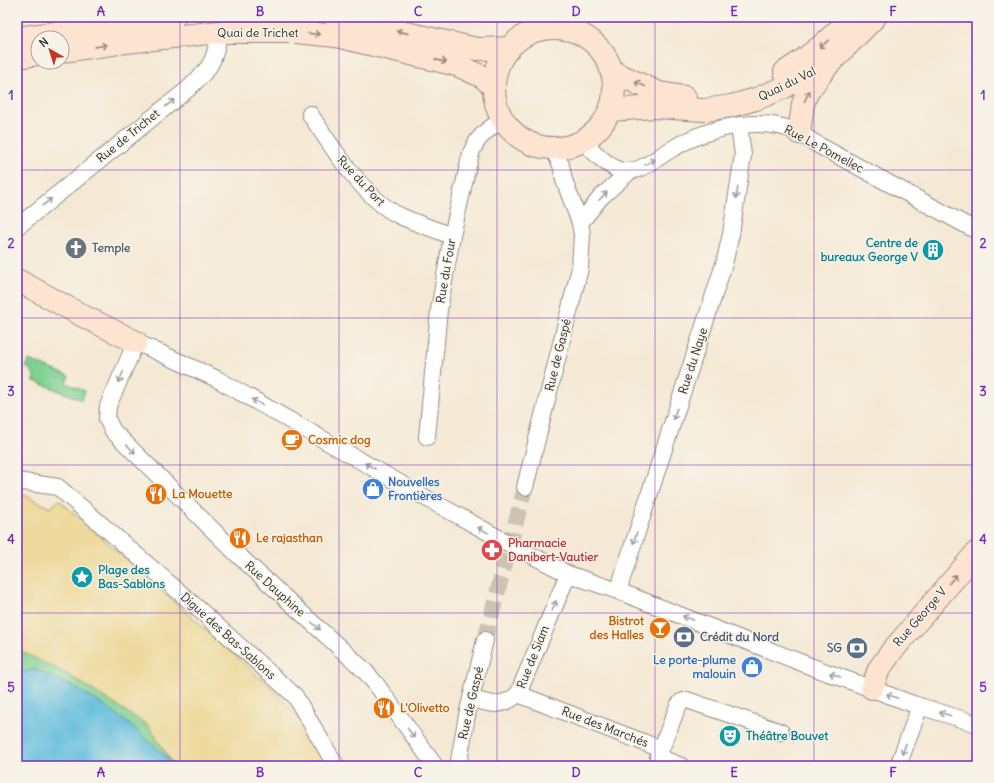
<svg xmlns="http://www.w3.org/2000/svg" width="994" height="783" viewBox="0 0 994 783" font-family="Delius,sans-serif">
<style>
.green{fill:#7fd192;stroke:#557e5e}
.sand{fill:#eeda9e;stroke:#8c8264}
.water{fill:#5fbcdd;stroke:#457484}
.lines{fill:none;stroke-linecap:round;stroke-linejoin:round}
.street-tunnel{stroke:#cdc3b3;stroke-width:16;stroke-dasharray:16 8;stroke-linecap:butt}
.street-casing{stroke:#908a80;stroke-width:18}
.secondary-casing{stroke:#908a80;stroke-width:24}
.street{stroke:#fff;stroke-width:16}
.secondary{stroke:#fde4d1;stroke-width:22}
.oneway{stroke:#94887e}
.oneway2{stroke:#a0a0a0}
.grid{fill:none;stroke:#7b2cbf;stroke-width:1;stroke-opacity:0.55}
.labels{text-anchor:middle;stroke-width:3;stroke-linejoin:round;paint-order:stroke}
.street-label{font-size:12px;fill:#2b2b2b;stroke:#f7f3e8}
.culture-label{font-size:12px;font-weight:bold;fill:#0d838f;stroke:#f7f3e8;text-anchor:start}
.worship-label{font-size:12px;font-weight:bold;fill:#5b616d;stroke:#f7f3e8;text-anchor:start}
.food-label{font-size:12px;font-weight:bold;fill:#c56008;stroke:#f7f3e8;text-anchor:start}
.shop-label{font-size:12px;font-weight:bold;fill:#366cbe;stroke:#f7f3e8;text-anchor:start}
.health-label{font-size:12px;font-weight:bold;fill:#be3a42;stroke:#f7f3e8;text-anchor:start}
.service-label{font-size:12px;font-weight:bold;fill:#4e5e75;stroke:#f7f3e8;text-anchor:start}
.neatline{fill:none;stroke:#7b2cbf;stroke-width:1.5}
.grid-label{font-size:13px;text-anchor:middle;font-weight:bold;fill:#7b2cbf}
</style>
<rect width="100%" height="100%" fill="#f7f3e8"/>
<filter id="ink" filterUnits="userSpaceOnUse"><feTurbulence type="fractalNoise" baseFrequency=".025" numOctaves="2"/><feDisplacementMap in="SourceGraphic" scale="8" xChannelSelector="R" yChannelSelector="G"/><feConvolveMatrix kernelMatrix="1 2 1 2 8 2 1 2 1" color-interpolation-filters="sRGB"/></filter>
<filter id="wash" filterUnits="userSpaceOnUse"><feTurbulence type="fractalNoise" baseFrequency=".012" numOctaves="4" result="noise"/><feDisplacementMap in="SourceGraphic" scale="16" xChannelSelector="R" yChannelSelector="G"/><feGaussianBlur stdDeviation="0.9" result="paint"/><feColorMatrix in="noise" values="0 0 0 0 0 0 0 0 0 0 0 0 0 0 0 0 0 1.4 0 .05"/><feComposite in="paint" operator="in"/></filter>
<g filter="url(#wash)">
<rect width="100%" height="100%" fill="#f5e9d5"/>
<path class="green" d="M29 360 69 376 66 383 85 391 82 400 34 381C35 374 32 371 26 367Z
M17 648 69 675 149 726 173 766H17Z"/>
<path class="sand" d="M17 491 50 508 59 500 265 682 289 706 315 740 329 766H174L149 726 69 675 17 649Z"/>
<path class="water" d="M35 669C47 675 59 680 71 686 110 706 144 735 175 766H17V674Z"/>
</g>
<g filter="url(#ink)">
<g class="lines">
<path class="street-tunnel" d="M485 640 525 487"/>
<g class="street-casing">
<path id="street" d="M310 114C331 146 363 197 398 215 415 223 434 229 452 236
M582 140C592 150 609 169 623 171 639 174 658 157 672 149 700 131 745 119 779 126 794 129 807 138 820 146L977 231
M580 223 601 197 630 171
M17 227 188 89C210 68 215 63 219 32
M427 437 439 310 452 236 470 157C474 140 488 128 503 120
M17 481 58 487 193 604 295 696 336 766
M525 487 580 268 582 235 580 223 564 180 561 165 552 147
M618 591 724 264 731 234 743 155 739 126
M518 694 661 749
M471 698C490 705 502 708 518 694L568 574
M435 766 376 684 363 669 238 555 113 431 107 419 108 406 136 342 217 379 426 498 506 542 568 574 618 591 815 668 913 704 977 724
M458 766 467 715 485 640
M681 766 658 757 678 706 681 702 687 700 781 732
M898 766 920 706"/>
</g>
<g class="secondary-casing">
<path id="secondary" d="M335 17 477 49 509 48
M494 88a60 60 0 1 1 120 0a60 60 0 1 1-120 0Z
M17 38 174 17
M62 51 126 42 219 32H296L336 36 457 65 483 77 494 87
M17 57 38 54
M611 71 659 93 685 97
M785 72C812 55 830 39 852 17
M609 110 656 107 704 110 731 106 756 99 785 87 807 73 829 64 875 17
M799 133 803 104 807 93 827 66
M17 280 85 317 136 342
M872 688 879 669 892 651 977 552"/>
</g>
<use href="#street" class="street"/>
<use href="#secondary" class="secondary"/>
</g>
<defs><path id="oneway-shaft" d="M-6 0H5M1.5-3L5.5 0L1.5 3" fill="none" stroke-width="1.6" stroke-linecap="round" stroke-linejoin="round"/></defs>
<g class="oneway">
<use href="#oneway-shaft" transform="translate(402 32) rotate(-167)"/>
<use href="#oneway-shaft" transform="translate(314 34) rotate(6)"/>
<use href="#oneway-shaft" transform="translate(824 44) rotate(140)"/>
<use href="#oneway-shaft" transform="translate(101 46) rotate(-8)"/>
<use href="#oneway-shaft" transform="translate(441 61) rotate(13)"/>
<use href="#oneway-shaft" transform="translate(640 84) rotate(-155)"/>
<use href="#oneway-shaft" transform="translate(807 96) rotate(-64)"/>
<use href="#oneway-shaft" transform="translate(953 579) rotate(-49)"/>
</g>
<g class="oneway2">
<use href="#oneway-shaft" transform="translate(170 103) rotate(-39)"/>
<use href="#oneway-shaft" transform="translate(650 162) rotate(-30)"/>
<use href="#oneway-shaft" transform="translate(737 193) rotate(98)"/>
<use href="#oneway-shaft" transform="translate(603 196) rotate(-45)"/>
<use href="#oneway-shaft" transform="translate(47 202) rotate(-39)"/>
<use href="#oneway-shaft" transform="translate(121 377) rotate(113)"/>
<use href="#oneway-shaft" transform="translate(257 402) rotate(-151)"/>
<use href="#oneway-shaft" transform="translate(675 414) rotate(108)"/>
<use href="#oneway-shaft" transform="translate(131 449) rotate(45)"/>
<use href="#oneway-shaft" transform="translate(370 466) rotate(-150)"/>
<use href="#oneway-shaft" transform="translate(483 530) rotate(-151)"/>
<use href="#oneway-shaft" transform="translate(635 538) rotate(108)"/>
<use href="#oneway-shaft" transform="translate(554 606) rotate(-68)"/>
<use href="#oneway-shaft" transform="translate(688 618) rotate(-159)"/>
<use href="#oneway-shaft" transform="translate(316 626) rotate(42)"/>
<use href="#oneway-shaft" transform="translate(835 675) rotate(-160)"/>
<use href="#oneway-shaft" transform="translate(892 696) rotate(-159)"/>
<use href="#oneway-shaft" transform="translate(945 714) rotate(-162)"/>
<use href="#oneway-shaft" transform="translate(411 733) rotate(54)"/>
<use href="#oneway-shaft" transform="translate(904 749) rotate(110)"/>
</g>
</g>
<path class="grid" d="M180 17V766M339 17V766M497 17V766M655 17V766M814 17V766M17 170H977M17 318H977M17 465H977M17 613H977"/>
<defs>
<g id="church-disc" transform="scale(1.15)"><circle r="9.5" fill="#6b7280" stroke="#f7f3e8"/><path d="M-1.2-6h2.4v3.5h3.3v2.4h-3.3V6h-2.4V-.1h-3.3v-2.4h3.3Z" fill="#fff"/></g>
<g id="building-disc" transform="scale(1.15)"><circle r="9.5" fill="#0f9aa8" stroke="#f7f3e8"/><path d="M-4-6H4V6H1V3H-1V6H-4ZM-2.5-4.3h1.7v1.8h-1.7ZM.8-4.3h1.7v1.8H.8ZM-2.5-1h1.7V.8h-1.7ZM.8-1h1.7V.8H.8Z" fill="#fff"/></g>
<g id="cafe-disc" transform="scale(1.15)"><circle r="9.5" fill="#e8710a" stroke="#f7f3e8"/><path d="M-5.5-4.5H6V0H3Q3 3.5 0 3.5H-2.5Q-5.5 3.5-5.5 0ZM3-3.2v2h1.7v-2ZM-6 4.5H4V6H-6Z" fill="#fff"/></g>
<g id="shop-disc" transform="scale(1.15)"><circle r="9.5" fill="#3f7fe0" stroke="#f7f3e8"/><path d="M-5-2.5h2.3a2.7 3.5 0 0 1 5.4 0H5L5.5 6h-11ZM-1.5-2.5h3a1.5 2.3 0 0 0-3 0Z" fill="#fff"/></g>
<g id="restaurant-disc" transform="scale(1.15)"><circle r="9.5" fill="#e8710a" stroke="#f7f3e8"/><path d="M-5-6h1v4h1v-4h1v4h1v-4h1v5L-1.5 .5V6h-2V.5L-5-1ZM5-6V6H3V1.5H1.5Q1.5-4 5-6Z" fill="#fff"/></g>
<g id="pharmacy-disc" transform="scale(1.15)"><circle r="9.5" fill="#e0444e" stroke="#f7f3e8"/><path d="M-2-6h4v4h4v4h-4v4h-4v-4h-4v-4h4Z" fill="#fff"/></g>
<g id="sight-disc" transform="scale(1.15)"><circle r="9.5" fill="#0f9aa8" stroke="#f7f3e8"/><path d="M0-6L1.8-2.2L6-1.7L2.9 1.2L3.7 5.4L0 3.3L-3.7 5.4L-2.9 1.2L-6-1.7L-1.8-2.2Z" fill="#fff"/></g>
<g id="bar-disc" transform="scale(1.15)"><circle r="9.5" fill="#e8710a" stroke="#f7f3e8"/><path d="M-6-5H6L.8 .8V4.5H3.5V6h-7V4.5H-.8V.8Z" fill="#fff"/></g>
<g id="bank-disc" transform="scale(1.15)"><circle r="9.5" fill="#5c6f8a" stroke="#f7f3e8"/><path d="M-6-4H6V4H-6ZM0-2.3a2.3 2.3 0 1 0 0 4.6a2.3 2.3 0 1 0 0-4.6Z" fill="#fff"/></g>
<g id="theatre-disc" transform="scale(1.15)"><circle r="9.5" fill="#0f9aa8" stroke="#f7f3e8"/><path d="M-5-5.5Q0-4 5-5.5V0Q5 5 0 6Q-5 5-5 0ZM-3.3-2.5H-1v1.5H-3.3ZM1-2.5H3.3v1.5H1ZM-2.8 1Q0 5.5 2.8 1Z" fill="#fff"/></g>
</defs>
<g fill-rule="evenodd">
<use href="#church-disc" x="76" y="248"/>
<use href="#building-disc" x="933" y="250"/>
<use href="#cafe-disc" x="292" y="440"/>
<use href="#shop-disc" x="373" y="489"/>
<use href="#restaurant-disc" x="156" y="494"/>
<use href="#restaurant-disc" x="240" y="538"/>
<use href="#pharmacy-disc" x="492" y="550"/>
<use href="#sight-disc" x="82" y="577"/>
<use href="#bar-disc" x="660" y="628"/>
<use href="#bank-disc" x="684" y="637"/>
<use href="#bank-disc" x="857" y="648"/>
<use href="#shop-disc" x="752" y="667"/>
<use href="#restaurant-disc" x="384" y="708"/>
<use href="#theatre-disc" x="730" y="736"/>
</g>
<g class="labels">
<g class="street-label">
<text x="258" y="37">Quai de Trichet</text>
<text transform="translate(787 84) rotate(-26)" y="4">Quai du Val</text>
<text transform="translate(128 136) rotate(-39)" y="4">Rue de Trichet</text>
<text transform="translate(824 149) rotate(28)" y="4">Rue Le Pomellec</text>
<text transform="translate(361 181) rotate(47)" y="4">Rue du Port</text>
<text transform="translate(446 271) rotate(-80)" y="4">Rue du Four</text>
<text transform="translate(558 355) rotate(-76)" y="4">Rue de Gaspé</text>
<text transform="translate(693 361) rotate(-72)" y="4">Rue du Naye</text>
<text transform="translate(275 589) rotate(42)" y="4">Rue Dauphine</text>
<text transform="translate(920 617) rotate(-49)" y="4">Rue George V</text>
<text transform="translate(228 636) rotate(42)" y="4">Digue des Bas-Sablons</text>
<text transform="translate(533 657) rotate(-68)" y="4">Rue de Siam</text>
<text transform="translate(471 703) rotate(-77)" y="4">Rue de Gaspé</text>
<text transform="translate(605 727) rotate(21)" y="4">Rue des Marchés</text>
</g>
<g class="culture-label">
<text x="918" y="247" text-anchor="end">Centre de<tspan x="918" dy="14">bureaux George V</tspan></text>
<text x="98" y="574">Plage des<tspan x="98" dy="14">Bas-Sablons</tspan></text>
<text x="746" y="740">Théâtre Bouvet</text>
</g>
<g class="worship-label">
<text x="92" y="252">Temple</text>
</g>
<g class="food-label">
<text x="308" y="444">Cosmic dog</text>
<text x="172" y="498">La Mouette</text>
<text x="256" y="542">Le rajasthan</text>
<text x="644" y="625" text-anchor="end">Bistrot<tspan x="644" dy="14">des Halles</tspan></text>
<text x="400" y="712">L'Olivetto</text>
</g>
<g class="shop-label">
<text x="388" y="486">Nouvelles<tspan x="388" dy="14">Frontières</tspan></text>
<text x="736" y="664" text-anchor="end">Le porte-plume<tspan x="736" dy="14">malouin</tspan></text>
</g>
<g class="health-label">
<text x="508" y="547">Pharmacie<tspan x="508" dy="14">Danibert-Vautier</tspan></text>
</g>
<g class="service-label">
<text x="700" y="641">Crédit du Nord</text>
<text x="842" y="652" text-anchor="end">SG</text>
</g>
</g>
<rect width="994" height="783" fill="none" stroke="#f7f3e8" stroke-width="44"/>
<g transform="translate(50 50) rotate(321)"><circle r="19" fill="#f7f3e8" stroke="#a5a39c"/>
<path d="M0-3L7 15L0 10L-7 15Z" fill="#c8321e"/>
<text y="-6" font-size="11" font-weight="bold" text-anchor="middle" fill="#2b2b2b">N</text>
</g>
<rect x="22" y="22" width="950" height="739" class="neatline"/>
<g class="grid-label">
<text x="101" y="16">A</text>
<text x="260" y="16">B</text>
<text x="418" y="16">C</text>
<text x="576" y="16">D</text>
<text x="734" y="16">E</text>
<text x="893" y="16">F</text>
<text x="11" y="100">1</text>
<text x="983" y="100">1</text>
<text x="11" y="248">2</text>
<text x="983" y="248">2</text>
<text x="11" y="396">3</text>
<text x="983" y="396">3</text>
<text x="11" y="544">4</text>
<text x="983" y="544">4</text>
<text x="11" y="692">5</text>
<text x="983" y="692">5</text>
<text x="101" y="777">A</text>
<text x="260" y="777">B</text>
<text x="418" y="777">C</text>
<text x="576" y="777">D</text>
<text x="734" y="777">E</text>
<text x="893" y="777">F</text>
</g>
</svg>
